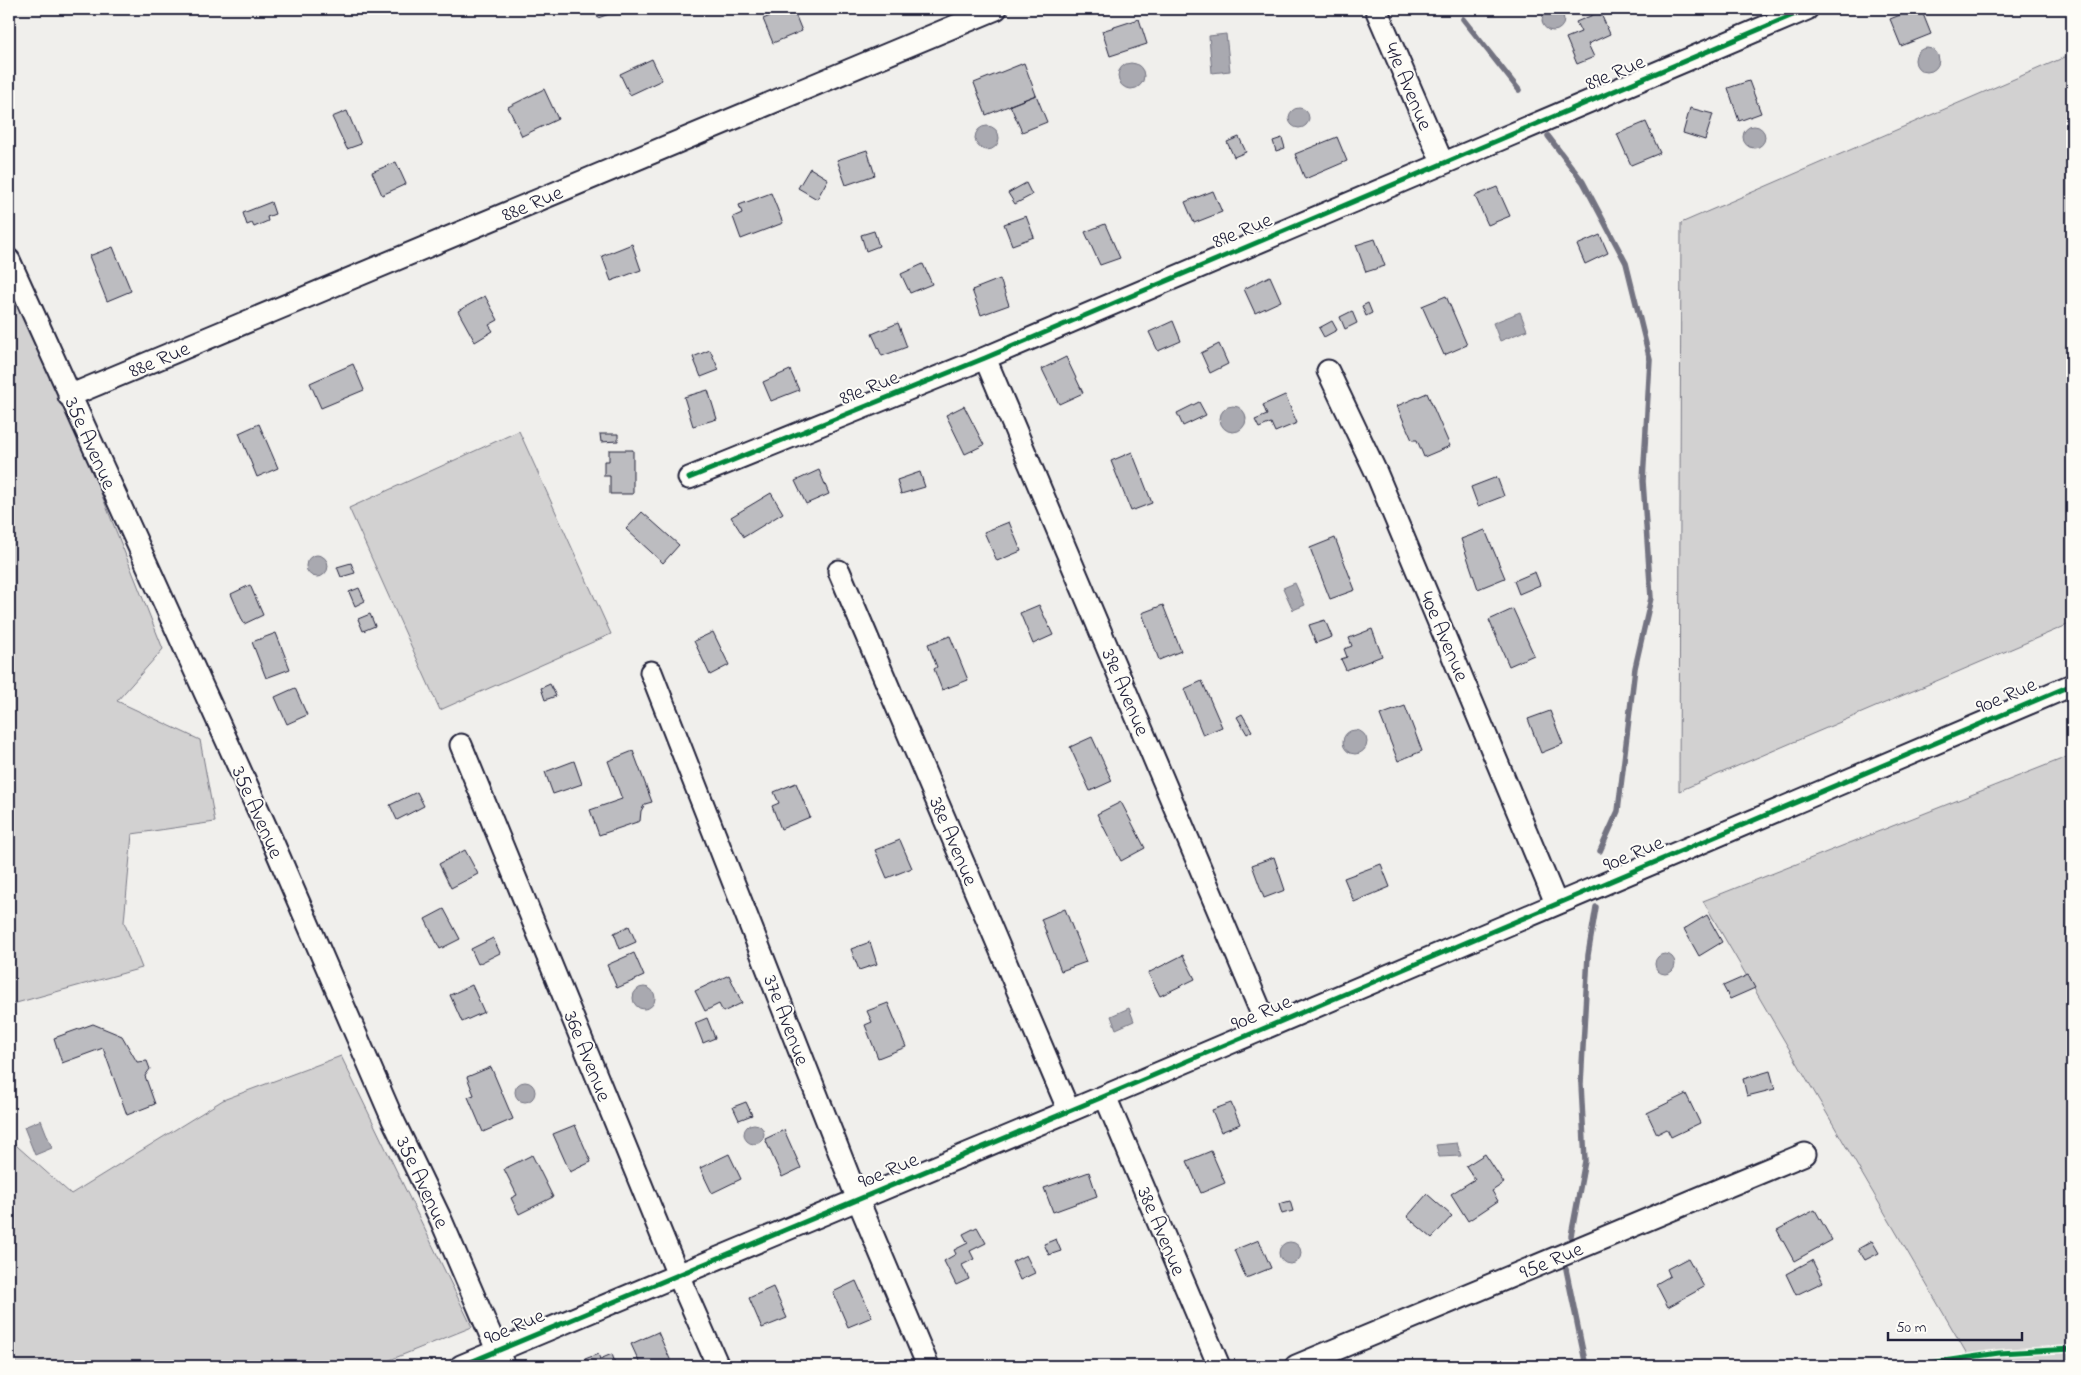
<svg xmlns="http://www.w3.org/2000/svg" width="2081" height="1375" viewBox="0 0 2081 1375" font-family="'Indie Flower',sans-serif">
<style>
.green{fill:#d2d1d1;stroke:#7a7a86}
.water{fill:#a9a9b0;stroke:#737381}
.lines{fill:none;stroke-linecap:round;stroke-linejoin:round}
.stream{stroke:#737381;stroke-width:5.5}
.building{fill:#bcbcc0;stroke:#22223b}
.minor-casing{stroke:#22223b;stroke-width:25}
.minor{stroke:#fdfcf7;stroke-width:21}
.cycleway-casing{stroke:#fdfcf7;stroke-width:8}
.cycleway{stroke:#00873e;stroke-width:5}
.labels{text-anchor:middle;stroke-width:4;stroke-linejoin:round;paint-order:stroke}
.street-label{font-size:21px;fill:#22223b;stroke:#fdfcf7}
</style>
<rect width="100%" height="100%" fill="#f0efec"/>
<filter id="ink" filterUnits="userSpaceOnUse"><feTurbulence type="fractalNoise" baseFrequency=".02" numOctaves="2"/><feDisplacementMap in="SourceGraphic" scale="10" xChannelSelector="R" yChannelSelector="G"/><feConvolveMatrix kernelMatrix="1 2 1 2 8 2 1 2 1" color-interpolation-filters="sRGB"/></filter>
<g filter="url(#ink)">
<path class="green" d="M2072 54V623L1679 791 1681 223Z
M9 262 163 649 117 701 200 740 215 822 132 834 124 922 142 968 9 1005Z
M519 431 611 634 440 710 349 508Z
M2072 755V1366H1974L1703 901Z
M341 1056 472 1327 375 1366H9V1139L71 1194 223 1100Z"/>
<path class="water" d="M1542 20a11 11 0 1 1 22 0a11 11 0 1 1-22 0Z
M1226 34 1230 71 1212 73 1209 36Z
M1915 60a12 12 0 1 1 24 0a12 12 0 1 1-24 0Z
M1118 76a13 13 0 1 1 26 0a13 13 0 1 1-26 0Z
M1289 118a10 10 0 1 1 20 0a10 10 0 1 1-20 0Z
M1743 137a11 11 0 1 1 22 0a11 11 0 1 1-22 0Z
M975 138a12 12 0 1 1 24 0a12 12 0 1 1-24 0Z
M1520 312 1527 330 1500 341 1493 323Z
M1220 419a13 13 0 1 1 26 0a13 13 0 1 1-26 0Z
M306 566a11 11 0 1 1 22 0a11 11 0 1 1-22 0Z
M1295 583 1305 605 1293 610 1283 588Z
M1343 742a12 12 0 1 1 24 0a12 12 0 1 1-24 0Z
M1655 964a10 10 0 1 1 20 0a10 10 0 1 1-20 0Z
M633 998a11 11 0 1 1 22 0a11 11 0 1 1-22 0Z
M1129 1008 1134 1021 1116 1029 1111 1016Z
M515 1092a10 10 0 1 1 20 0a10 10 0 1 1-20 0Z
M41 1120 52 1148 35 1155 24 1127Z
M744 1134a10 10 0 1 1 20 0a10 10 0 1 1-20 0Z
M1457 1143 1461 1156 1439 1157 1436 1145Z
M1279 1253a11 11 0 1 1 22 0a11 11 0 1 1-22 0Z"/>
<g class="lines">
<path class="stream" d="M1463 19 1519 90
M1548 136 1583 182 1626 263 1650 360 1643 481 1651 598 1635 668 1618 811 1600 851
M1571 1236 1585 1161 1581 1084 1588 955 1596 907
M1566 1269 1586 1366"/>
</g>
<path class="building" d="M595 9H608L609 14 598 18Z
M787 9H793L802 31 773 43 763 19Z
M1192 9H1237V10L1196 14 1197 10Z
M1915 9H1921L1931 34 1901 46 1890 19Z
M1600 12 1610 34 1588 44 1594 57 1577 64 1566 38 1581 32 1576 22Z
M1139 19 1147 44 1110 56 1102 31Z
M652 59 662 80 630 95 620 74Z
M1024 63 1036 95 986 115 974 83Z
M1749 81 1761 113 1739 121 1728 88Z
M544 89 558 119 522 136 508 107Z
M1036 95 1047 122 1022 132 1010 105Z
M1690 108 1713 114 1705 140 1683 133Z
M347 111 361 144 347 149 332 117Z
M1646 122 1660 153 1631 165 1617 134Z
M1239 137 1246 152 1234 157 1227 142Z
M1337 137 1347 161 1305 179 1295 154Z
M1282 138 1285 148 1276 151 1273 141Z
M867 150 875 175 846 185 837 160Z
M396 162 406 184 382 195 372 172Z
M810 168 828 179 817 199 798 188Z
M1026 183 1032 195 1015 204 1008 193Z
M1497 187 1510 216 1488 225 1475 196Z
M1213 191 1222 212 1194 223 1185 202Z
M771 193 783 223 741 239 733 217 742 213 739 205Z
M271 202 275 214 267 217 268 221 254 227 252 223 247 225 243 213Z
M1026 216 1034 237 1012 245 1004 224Z
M1105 224 1120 258 1100 265 1085 232Z
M874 231 879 246 866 251 861 235Z
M1600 235 1608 253 1585 264 1577 245Z
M1375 239 1385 266 1366 272 1356 245Z
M632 244 641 270 611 281 602 256Z
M113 247 131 291 107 301 89 256Z
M923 264 932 284 910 293 901 274Z
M1270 276 1281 301 1255 313 1244 289Z
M1000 279 1009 305 981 315 972 290Z
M485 296 498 320 489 325 493 331 475 342 458 311Z
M1446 296 1467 345 1444 355 1422 306Z
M1368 303 1372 313 1366 316 1362 306Z
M1352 311 1357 323 1345 329 1340 317Z
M1173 321 1181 341 1158 351 1149 332Z
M1332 321 1337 330 1324 337 1319 328Z
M898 323 907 347 882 356 872 334Z
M1219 344 1228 364 1210 373 1201 353Z
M710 350 719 370 701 377 693 357Z
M1066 357 1083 393 1059 404 1042 369Z
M353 364 364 390 321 408 310 383Z
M790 370 799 390 771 401 763 382Z
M708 390 717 419 693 426 684 397Z
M1427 393 1450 446 1424 457 1417 440H1412L1397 406Z
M1285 395 1297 423 1275 432 1271 423 1259 428 1255 420 1267 415 1263 405Z
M1199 402 1206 415 1183 426 1177 413Z
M964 406 984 445 965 454 946 415Z
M259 424 278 468 257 477 239 433Z
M600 434H618V441L601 442Z
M609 450H633V494H610V476H604V461H609Z
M1132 452 1152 503 1131 511 1111 461Z
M819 470 829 494 806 504 795 481Z
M920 472 925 487 901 494 897 480Z
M1497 477 1504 496 1478 506 1471 487Z
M771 493 783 513 744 537 731 517Z
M642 512 679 545 663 563 626 529Z
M1009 522 1021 551 997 561 984 532Z
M1485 530 1505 578 1478 589 1461 539Z
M1335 538 1355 590 1330 599 1310 548Z
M351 563 355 573 341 577 337 567Z
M1535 572 1540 585 1519 594 1514 581Z
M250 585 263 615 244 624 231 594Z
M359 588 365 601 355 606 349 592Z
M1039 605 1053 635 1033 644 1020 613Z
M1163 605 1181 651 1159 660 1142 613Z
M1513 609 1534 655 1509 666 1489 620Z
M370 614 375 626 363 631 358 619Z
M1325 620 1332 637 1316 643 1309 625Z
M1372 629 1382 656 1346 670 1341 659 1347 657 1344 649 1352 646 1349 638Z
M713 632 729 665 710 675 694 641Z
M276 633 290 669 266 678 252 642Z
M950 636 968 680 942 690 934 669 937 667 928 644Z
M1202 681 1222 727 1203 735 1184 689Z
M550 684 556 696 545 700 541 688Z
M295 688 307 715 287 724 275 697Z
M1405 706 1422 751 1398 761 1380 715Z
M1550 711 1563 744 1541 753 1528 719Z
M1242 714 1252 731 1247 734 1237 717Z
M1092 737 1112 781 1090 791 1070 747Z
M633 751 652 802 645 804 641 811 640 821 599 835 590 810 622 799 608 761Z
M574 761 582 784 553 794 545 772Z
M796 783 810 817 781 829 772 806 779 803 774 792Z
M417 792 424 806 397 820 390 805Z
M1121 802 1145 848 1121 861 1097 814Z
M900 840 912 868 887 878 875 850Z
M465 850 478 874 451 888 439 864Z
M1274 857 1285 890 1264 898 1252 865Z
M1381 864 1390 887 1354 902 1344 878Z
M444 909 460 939 440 949 425 919Z
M1065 909 1086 962 1061 971 1041 919Z
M1707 915 1722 942 1699 956 1684 929Z
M629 926 636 942 620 949 614 933Z
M493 938 500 953 478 964 471 949Z
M870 942 877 964 859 970 851 949Z
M634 953 644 976 617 988 607 965Z
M1183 955 1195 979 1160 996 1148 973Z
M729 975 742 1003 723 1012 719 1004 705 1011 695 991Z
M1748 975 1755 988 1730 999 1723 986Z
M472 985 484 1012 462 1022 450 995Z
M888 1003 906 1047 878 1058 865 1025 872 1022 867 1011Z
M707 1018 715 1038 703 1043 695 1023Z
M93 1024 122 1036 137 1062 147 1061 150 1069 145 1076 155 1104 127 1115 103 1048 62 1063 54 1038Z
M491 1067 513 1119 483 1132 468 1097 474 1095 467 1077Z
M1770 1071 1775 1089 1747 1096 1743 1079Z
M1686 1094 1700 1123 1671 1137 1667 1129 1657 1134 1647 1113Z
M746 1102 752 1115 739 1120 733 1107Z
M1231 1103 1240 1124 1221 1132 1212 1110Z
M575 1125 591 1162 570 1172 553 1134Z
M784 1130 801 1168 782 1177 765 1139Z
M1211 1151 1225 1183 1201 1193 1187 1161Z
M729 1154 741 1179 712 1193 700 1168Z
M1485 1154 1504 1183 1492 1191 1498 1201 1468 1221 1451 1194 1475 1179 1466 1166Z
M532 1155 553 1197 519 1214 511 1198 517 1195 504 1169Z
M1089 1172 1097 1196 1053 1212 1044 1188Z
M1427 1194 1452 1216 1432 1238 1407 1217Z
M1290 1201 1293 1211 1282 1214 1279 1204Z
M1815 1210 1832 1240 1794 1261 1777 1230Z
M977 1227 986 1243 970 1251 974 1259 962 1265 969 1279 956 1285 944 1261 956 1254 954 1250 968 1243 963 1234Z
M1056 1239 1061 1251 1049 1255 1044 1244Z
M1259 1240 1271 1268 1246 1278 1234 1250Z
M1872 1241 1879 1253 1865 1260 1858 1249Z
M1026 1255 1035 1273 1020 1280 1012 1262Z
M1688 1258 1704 1287 1668 1307 1656 1284 1670 1276 1667 1269Z
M1812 1260 1823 1282 1796 1295 1786 1274Z
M856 1281 872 1317 848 1327 833 1292Z
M773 1287 787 1318 762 1328 749 1298Z
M658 1332 673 1366H641L631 1344Z
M598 1354 600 1359 612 1354 616 1366H587L585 1359Z"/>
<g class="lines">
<g class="minor-casing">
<path id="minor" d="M1376 9 1442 162
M9 260 274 845 393 1120 441 1220 504 1366
M985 358 1267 1026
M1328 371 1376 472 1556 903
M69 396 996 9
M689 478 985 358 1807 9
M839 571 1069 1111
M651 672 858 1200 928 1366
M461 745 678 1275 718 1366
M1105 1096 1219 1366
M461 1366 1105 1096 2072 685
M1296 1366 1805 1154"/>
</g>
<use href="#minor" class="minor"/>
<g class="cycleway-casing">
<path id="cycleway" d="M689 478 985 358 1807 9
M461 1366 1105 1096 2072 685
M1908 1366 1999 1353 2072 1349"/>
</g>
<use href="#cycleway" class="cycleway"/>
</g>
</g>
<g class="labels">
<g class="street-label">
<text transform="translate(1615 72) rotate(-23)" y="7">89e Rue</text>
<text transform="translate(1409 86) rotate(67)" y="7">41e Avenue</text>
<text transform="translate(532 203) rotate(-23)" y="7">88e Rue</text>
<text transform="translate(1242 230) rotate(-23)" y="7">89e Rue</text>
<text transform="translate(159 359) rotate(-23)" y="7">88e Rue</text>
<text transform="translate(869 387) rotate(-22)" y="7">89e Rue</text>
<text transform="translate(91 443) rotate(66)" y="7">35e Avenue</text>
<text transform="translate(1445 636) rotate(67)" y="7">40e Avenue</text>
<text transform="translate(1126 692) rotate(67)" y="7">39e Avenue</text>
<text transform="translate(2006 695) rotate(-23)" y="7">90e Rue</text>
<text transform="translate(258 812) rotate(66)" y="7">35e Avenue</text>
<text transform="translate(954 841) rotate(67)" y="7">38e Avenue</text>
<text transform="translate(1633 853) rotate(-23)" y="7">90e Rue</text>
<text transform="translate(1261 1012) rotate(-23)" y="7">90e Rue</text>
<text transform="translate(787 1020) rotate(69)" y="7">37e Avenue</text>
<text transform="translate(588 1056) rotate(68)" y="7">36e Avenue</text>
<text transform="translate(888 1170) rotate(-23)" y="7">90e Rue</text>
<text transform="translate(423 1182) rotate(65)" y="7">35e Avenue</text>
<text transform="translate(1162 1231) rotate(67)" y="7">38e Avenue</text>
<text transform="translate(1551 1260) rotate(-23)" y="7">95e Rue</text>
<text transform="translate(514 1326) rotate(-23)" y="7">90e Rue</text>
</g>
</g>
<rect width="2081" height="1375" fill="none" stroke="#fdfcf7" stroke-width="30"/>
<rect x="15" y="15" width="2051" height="1345" fill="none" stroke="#22223b" stroke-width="2" filter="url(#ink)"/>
<path d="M1888 1332v8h134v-8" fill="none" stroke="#22223b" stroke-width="2.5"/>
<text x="1896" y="1332" font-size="15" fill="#22223b" stroke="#fdfcf7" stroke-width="4" paint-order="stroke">50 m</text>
</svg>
